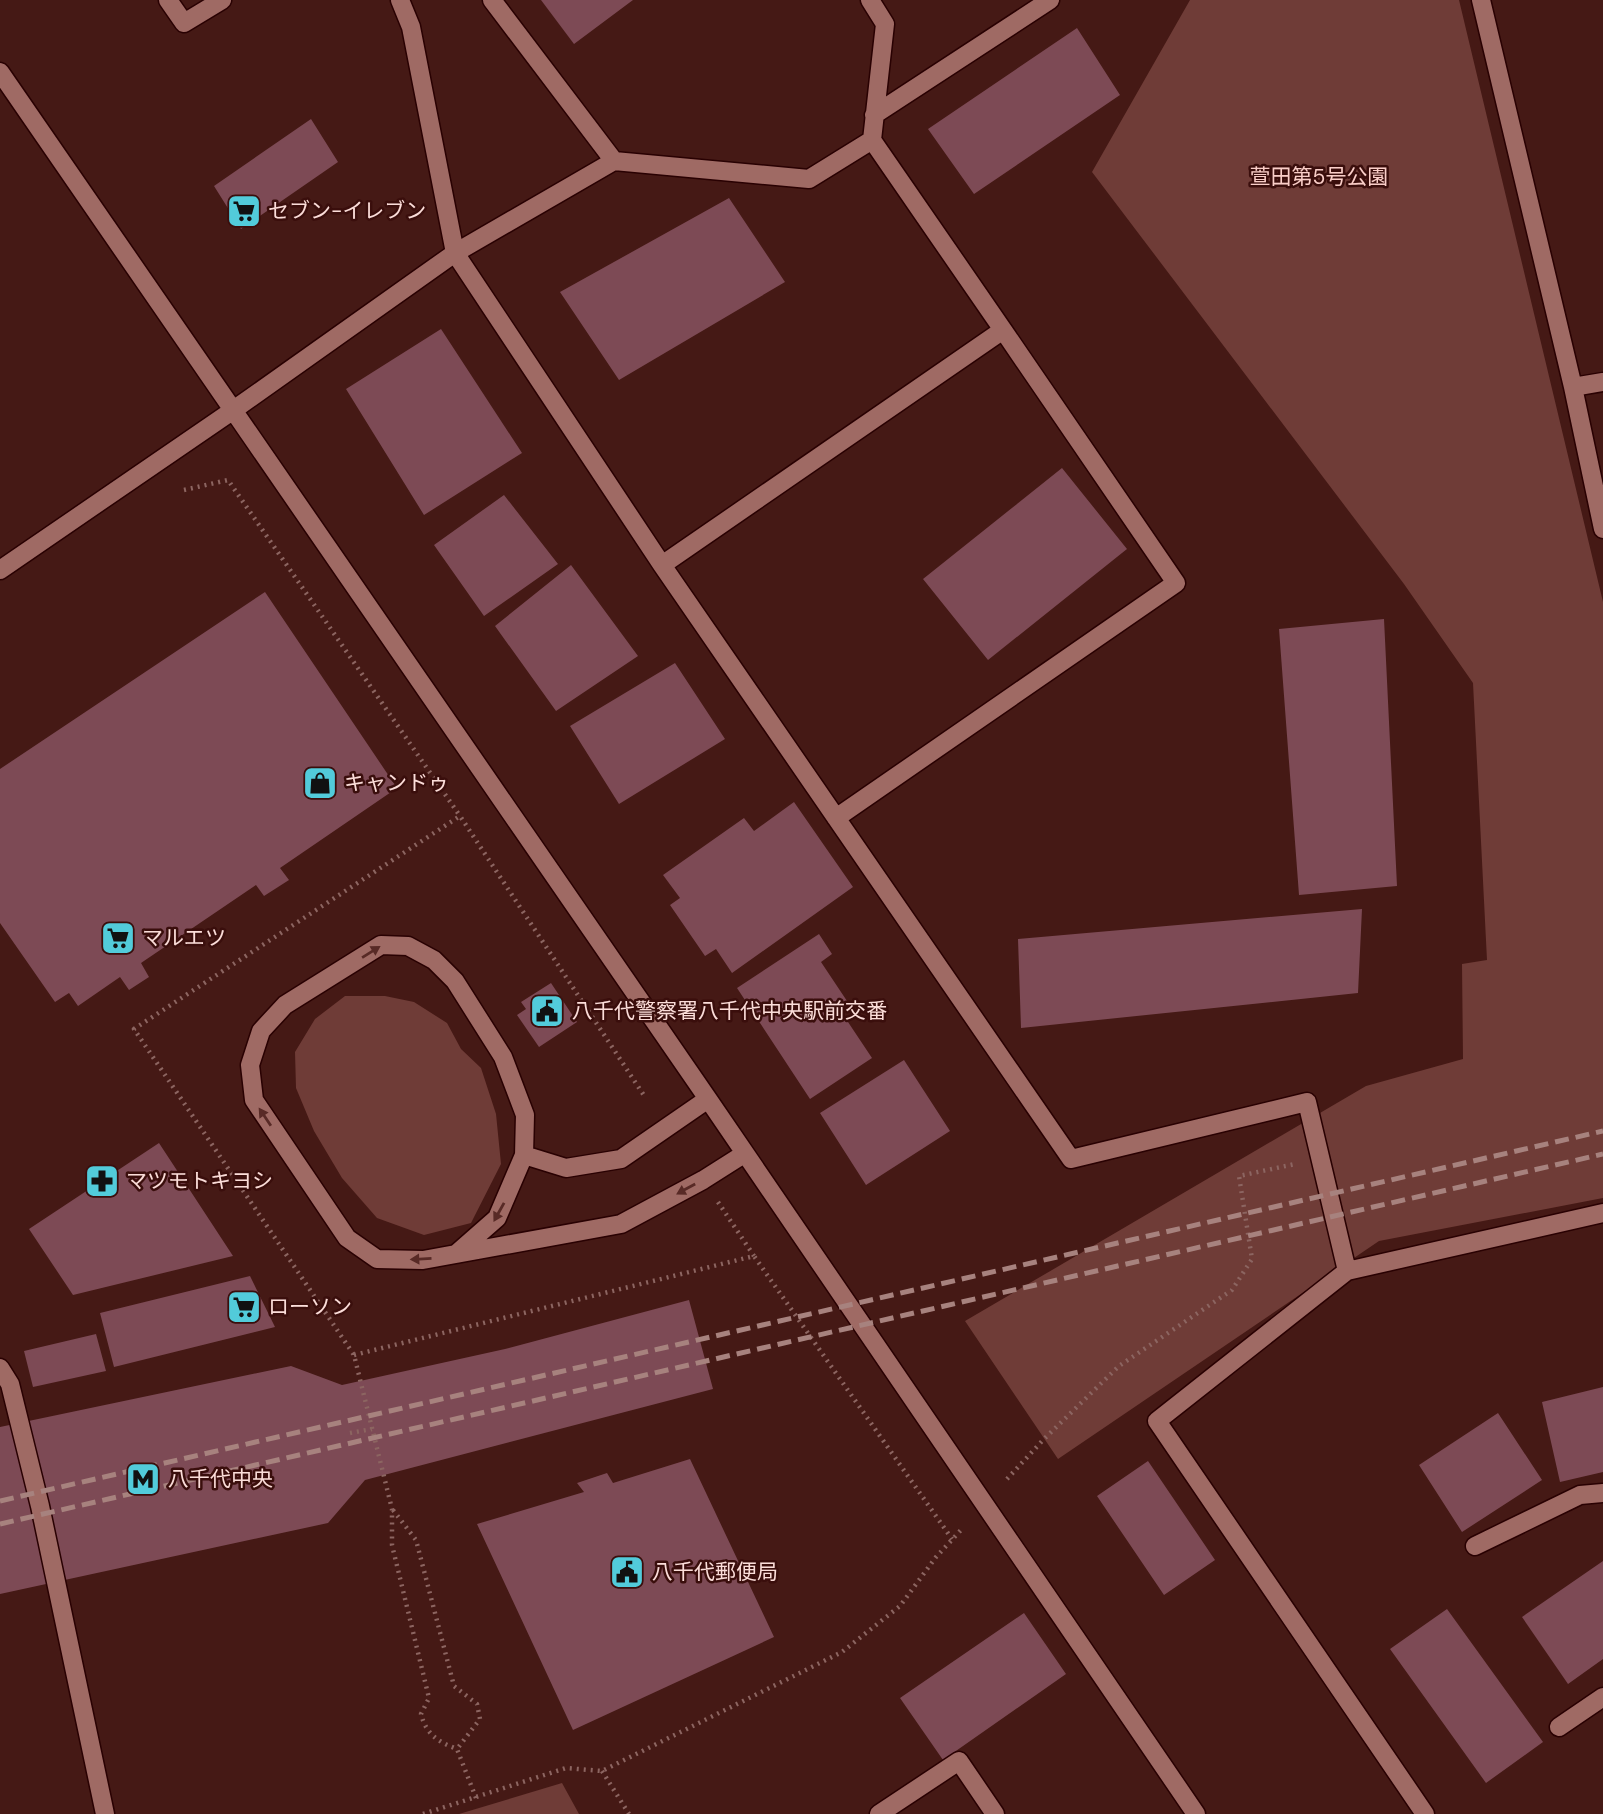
<svg xmlns="http://www.w3.org/2000/svg" width="1603" height="1814" viewBox="0 0 1603 1814" font-family="'DM Sans','Noto Sans JP',sans-serif">
<style>
.green{fill:#6f3c37}
.building{fill:#7d4a55}
.lines{fill:none;stroke-linecap:round;stroke-linejoin:round}
.minor-casing{stroke:#290102;stroke-width:21}
.path{stroke:#8c6561;stroke-width:4.5;stroke-dasharray:2 5;stroke-linecap:butt}
.minor{stroke:#9f6a64;stroke-width:18}
.rail{stroke:#a7827e;stroke-width:5;stroke-dasharray:14 7;stroke-linecap:butt}
.oneway{fill:#582a26}
.labels{text-anchor:middle;stroke-width:5;stroke-linejoin:round;paint-order:stroke}
.park-label{font-size:21px;fill:#facec8;stroke:#3a0e0c}
.poi-label{font-size:21px;fill:#fbddd9;stroke:#3a0e0c;text-anchor:start}
</style>
<rect width="100%" height="100%" fill="#451915"/>
<path class="green" d="M1190 0H1459L1603 602V1198L1379 1241 1058 1459 965 1321 1366 1086 1463 1059 1462 964 1487 960 1473 683 1404 584 1092 172Z
M345 996H385L414 1002 447 1023 461 1049 481 1068 496 1114 501 1164 471 1223 424 1235 377 1218 342 1178 314 1131 296 1088 295 1052 315 1019Z
M562 1783 579 1814H459Z"/>
<path class="building" d="M541 0H633L574 44Z
M1077 28 1120 95 974 194 928 129Z
M311 119 338 162 241 229 214 186Z
M729 198 785 282 619 380 560 292Z
M441 329 522 453 424 515 346 389Z
M1062 468 1127 549 988 660 923 579Z
M504 495 558 564 484 616 434 545Z
M571 565 638 656 556 711 495 626Z
M265 592 397 788 280 868 289 880 264 896 256 885 141 963 149 977 129 990 120 977 78 1006 69 993 55 1002 0 923V769Z
M1384 619 1397 886 1299 895 1279 629Z
M675 663 725 739 619 804 570 726Z
M794 802 853 887 732 973 716 949 705 956 670 905 680 898 663 875 744 818 754 831Z
M1362 909 1358 993 1021 1028 1018 939Z
M819 934 832 954 821 962 849 1004 840 1010 872 1058 810 1099 737 988Z
M551 983 577 1022 539 1047 517 1015 526 1009 521 1002Z
M904 1060 950 1131 866 1185 820 1113Z
M159 1143 233 1256 73 1295 29 1229Z
M250 1276 275 1327 114 1367 100 1313Z
M689 1300 713 1389 365 1480 328 1523 0 1594V1427L291 1366 342 1385 505 1349Z
M96 1334 106 1371 33 1387 24 1351Z
M1603 1387V1472L1560 1482 1542 1402Z
M1498 1413 1542 1480 1462 1532 1419 1465Z
M690 1459 774 1637 573 1730 477 1524 584 1492 577 1483 607 1473 613 1483Z
M1148 1461 1215 1560 1164 1595 1097 1496Z
M1603 1561V1659L1568 1684 1522 1617Z
M1447 1609 1543 1742 1486 1783 1390 1649Z
M1024 1613 1066 1674 943 1760 900 1698Z"/>
<g class="lines">
<g class="minor-casing">
<path id="minor" d="M168 0 184 23 222 0
M400 0 411 27 455 253 662 565 1071 1159 1307 1102 1347 1271
M492 0 614 161
M1481 0 1573 387 1603 529
M0 72 708 1099 1196 1814
M874 115 1050 0
M1573 387 1603 382
M662 565 1003 330 872 140 885 24 870 0
M0 570 232 411 455 253 614 161 809 179 872 140
M836 818 1176 583 1003 330
M708 1099 621 1159 566 1168 524 1155 525 1115 503 1057 455 981 434 960 408 946 381 945 285 1005 261 1031 250 1065 254 1100 347 1238 377 1259 423 1260 621 1224 703 1180 744 1154
M456 1254 497 1218 524 1155
M0 1368 10 1384 40 1506 105 1814
M1475 1546 1580 1495 1603 1493
M1559 1727 1603 1697
M879 1814 959 1761 995 1814
M1425 1814 1157 1421 1347 1271 1603 1213"/>
</g>
<path class="path" d="M184 490 228 480 460 816
M718 1202 754 1256
M354 1355 754 1256 952 1539
M350 1433 372 1429
M1007 1479 1044 1439 1119 1366 1232 1290 1252 1259 1239 1176 1295 1164
M393 1510 416 1540 454 1686 477 1704 480 1719 457 1749
M602 1771 629 1814
M476 1798 457 1749C438 1742 426 1734 421 1714L429 1698 392 1545V1509L354 1355 134 1029 460 816 645 1097
M423 1814 566 1768 602 1771 842 1652 900 1606 936 1557 961 1530"/>
<use href="#minor" class="minor"/>
<path class="rail" d="M0 1501 1603 1131
M0 1524 1603 1154"/>
</g>
<defs><path id="oneway-solid" d="M-6-.8H1V-3.2L6.5 0L1 3.2V.8H-6Z" transform="scale(1.75)"/></defs>
<g class="oneway">
<use href="#oneway-solid" transform="translate(371 952) rotate(-32)"/>
<use href="#oneway-solid" transform="translate(265 1117) rotate(-124)"/>
<use href="#oneway-solid" transform="translate(686 1189) rotate(151)"/>
<use href="#oneway-solid" transform="translate(499 1212) rotate(119)"/>
<use href="#oneway-solid" transform="translate(421 1259) rotate(177)"/>
</g>
<defs>
<g id="supermarket-square" transform="scale(1.75)"><rect x="-9" y="-9" width="18" height="18" rx="4" fill="#52cbda" stroke="#3a0e0c"/><path d="M-6-5.5h2.5l.6 2H6L4.5 2H-2.5L-4.4-4H-6ZM-1.5 3.2a1.3 1.3 0 1 0 .1 0ZM3 3.2a1.3 1.3 0 1 0 .1 0Z" fill="#111"/></g>
<g id="shop-square" transform="scale(1.75)"><rect x="-9" y="-9" width="18" height="18" rx="4" fill="#52cbda" stroke="#3a0e0c"/><path d="M-5-2.5h2.3a2.7 3.5 0 0 1 5.4 0H5L5.5 6h-11ZM-1.5-2.5h3a1.5 2.3 0 0 0-3 0Z" fill="#111"/></g>
<g id="civic-square" transform="scale(1.75)"><rect x="-9" y="-9" width="18" height="18" rx="4" fill="#52cbda" stroke="#3a0e0c"/><path d="M-.6-6.5H3V-4.5H.6V-3L4-1V1h2V6H-6V1h2V-1L-.6-3ZM-1.2 2.5V6h2.4V2.5Z" fill="#111"/></g>
<g id="pharmacy-square" transform="scale(1.75)"><rect x="-9" y="-9" width="18" height="18" rx="4" fill="#52cbda" stroke="#3a0e0c"/><path d="M-2-6h4v4h4v4h-4v4h-4v-4h-4v-4h4Z" fill="#111"/></g>
<g id="metro-square" transform="scale(1.75)"><rect x="-9" y="-9" width="18" height="18" rx="4" fill="#52cbda" stroke="#3a0e0c"/><path d="M-5.5 5V-5H-3L0 0L3-5H5.5V5H3V-.5L0 4L-3-.5V5Z" fill="#111"/></g>
</defs>
<g fill-rule="evenodd">
<use href="#supermarket-square" x="244" y="211"/>
<use href="#shop-square" x="320" y="783"/>
<use href="#supermarket-square" x="118" y="938"/>
<use href="#civic-square" x="547" y="1011"/>
<use href="#pharmacy-square" x="102" y="1181"/>
<use href="#supermarket-square" x="244" y="1307"/>
<use href="#metro-square" x="143" y="1479"/>
<use href="#civic-square" x="627" y="1572"/>
</g>
<g class="labels">
<g class="park-label">
<text x="1319" y="184">萱田第5号公園</text>
</g>
<g class="poi-label">
<text x="268" y="218">セブン-イレブン</text>
<text x="344" y="790">キャンドゥ</text>
<text x="142" y="945">マルエツ</text>
<text x="572" y="1018">八千代警察署八千代中央駅前交番</text>
<text x="126" y="1188">マツモトキヨシ</text>
<text x="268" y="1314">ローソン</text>
<text x="168" y="1486">八千代中央</text>
<text x="652" y="1579">八千代郵便局</text>
</g>
</g>
</svg>
